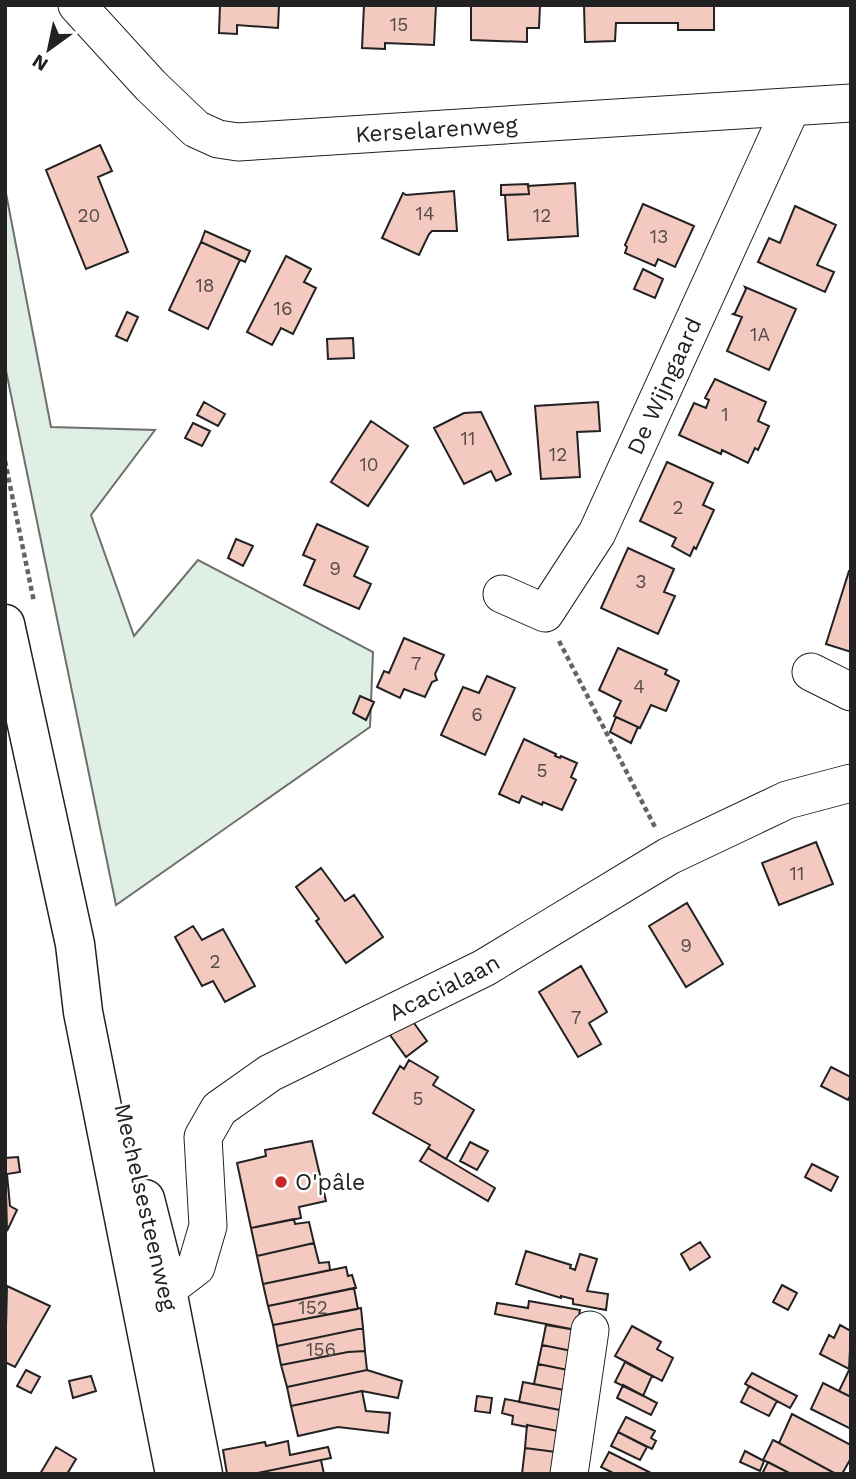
<svg xmlns="http://www.w3.org/2000/svg" width="856" height="1479" viewBox="0 0 856 1479" font-family="'Work Sans',sans-serif">
<style>
.green{fill:#e0efe3;stroke:#6f6f6f;stroke-width:2}
.building{fill:#f3c9c0;stroke:#222;stroke-width:2}
.lines{fill:none;stroke-linecap:round;stroke-linejoin:round}
.minor-casing{stroke:#222;stroke-width:39}
.major-casing{stroke:#222;stroke-width:41}
.path{stroke:#646464;stroke-width:4.5;stroke-dasharray:5 3.5;stroke-linecap:butt}
.minor{stroke:#fff;stroke-width:37}
.major{stroke:#fff;stroke-width:38}
.poi-dot{fill:#c62828;stroke:#fff;stroke-width:2.5}
.labels{text-anchor:middle;stroke-width:5;stroke-linejoin:round;paint-order:stroke}
.number-label{font-size:19px;fill:#564c4a}
.street-label{font-size:23px;fill:#222;stroke:#fff}
.poi-label{font-size:23px;fill:#222;stroke:#fff;text-anchor:start}
</style>
<rect width="100%" height="100%" fill="#fff"/>
<path class="green" d="M5 188 51 427 155 430 91 515 134 636 198 560 373 652 370 727 116 905 5 366Z"/>
<path class="building" d="M220 5H279L278 28 237 25V34L219 33Z
M364 5H436L434 45 385 43V49L362 48Z
M471 5H540L539 28H527V42L471 40Z
M584 5H714V30H678V23H616L615 41 585 42Z
M100 145 112 171 98 177 128 252 86 269 46 170Z
M575 183 578 236 508 240 505 195 529 194 528 186Z
M528 184 529 194 501 195V185Z
M454 191 457 231H432L429 234 419 255 382 238 403 193 406 195Z
M643 204 694 226 675 267 658 259 655 266 625 253 627 247 625 245Z
M795 206 836 225 817 265 834 272 825 292 758 262 769 238 780 243Z
M205 231 250 251 245 262 201 242Z
M201 242 240 260 208 329 169 310Z
M286 256 311 269 304 282 316 288 293 334 281 328 272 345 247 332Z
M643 269 663 279 655 298 634 289Z
M745 287 796 309 769 370 727 351 742 317 733 314 735 313 746 289Z
M127 312 138 317 127 341 116 336Z
M353 338 354 358 328 359 327 339Z
M715 379 766 402 758 421 769 426 758 450 755 448 748 463 722 450 721 454 679 435 694 403 706 408 709 400 705 398Z
M204 402 225 414 218 426 197 415Z
M598 402 600 431 577 432 580 477 541 479 535 406Z
M481 412 511 474 496 481 491 471 464 484 434 428 464 413Z
M371 421 408 446 368 506 331 482Z
M193 423 210 431 202 446 185 438Z
M667 462 713 483 703 505 714 510 696 549 694 547 690 556 672 546 676 538 640 521Z
M317 524 368 547 354 576 371 584 359 609 304 585 315 560 303 555Z
M236 539 253 546 243 566 228 558Z
M628 548 674 569 664 592 675 596 658 634 601 608Z
M849 571H851V652L826 644Z
M404 638 444 655 435 674 437 680 432 682 425 697 404 689 400 698 377 687 384 671 389 673Z
M618 648 667 670 665 674 679 681 666 711 651 705 640 728 614 716 621 701 599 690Z
M487 676 515 688 485 755 441 735 463 687 479 693Z
M360 696 374 702 366 720 353 713Z
M616 717 638 727 631 743 610 732Z
M524 739 556 754 555 756 560 758 561 756 577 763 571 777 576 780 562 810 543 802 542 805 522 796 519 803 499 794Z
M816 842 833 884 779 905 762 863Z
M321 868 345 901 354 895 383 937 346 963 316 921 319 919 296 887Z
M687 903 723 964 686 987 649 926Z
M193 926 202 940 223 929 255 986 225 1002 213 981 202 986 175 937Z
M581 966 607 1012 589 1023 601 1044 578 1057 539 992Z
M411 1019 427 1041 406 1057 390 1035Z
M409 1060 438 1077 433 1085 474 1110 446 1159 428 1148 430 1145 373 1113 400 1066 404 1069Z
M831 1067 851 1077V1094L848 1100 821 1086Z
M312 1141 326 1201 299 1207 301 1218 251 1228 237 1163 266 1156 265 1150Z
M470 1142 488 1151 477 1170 460 1161Z
M428 1148 495 1188 488 1201 420 1161Z
M18 1157 20 1172 7 1174 10 1206 17 1210 7 1231 5 1158Z
M812 1164 838 1177 831 1191 805 1177Z
M294 1219 295 1224 309 1222 314 1243 257 1256 251 1228Z
M700 1242 710 1257 690 1270 681 1254Z
M314 1243 319 1263 329 1262 330 1270 263 1284 257 1256Z
M526 1251 571 1265 570 1268 575 1270 580 1254 597 1259 587 1291 608 1294 606 1310 573 1304V1299L561 1296V1298L516 1284Z
M346 1267 348 1276 352 1275 356 1288 268 1306 263 1284Z
M782 1285 797 1293 788 1310 773 1302Z
M7 1286 50 1306 15 1367 7 1363 5 1366Z
M354 1288 358 1309 273 1325 268 1306Z
M529 1301 580 1310 576 1330 495 1314 497 1303 528 1308Z
M361 1308 363 1328 277 1346 273 1325Z
M546 1325 576 1330 572 1351 542 1345Z
M840 1325 851 1331 849 1369 820 1354 829 1335 834 1338Z
M632 1326 661 1342 657 1349 673 1358 662 1381 615 1356Z
M363 1328 365 1351 348 1352 281 1365 277 1346Z
M542 1345 572 1351 568 1370 538 1364Z
M365 1351 367 1370 287 1387 281 1365 348 1352Z
M625 1362 652 1376 643 1396 615 1382Z
M538 1364 568 1370 564 1390 534 1384Z
M851 1366V1397L839 1391Z
M26 1370 40 1377 31 1393 17 1386Z
M367 1370 402 1381 398 1398 362 1391 291 1406 287 1387Z
M752 1373 797 1396 790 1408 745 1384Z
M91 1376 96 1391 73 1398 69 1381Z
M523 1382 564 1390 560 1410 519 1402Z
M823 1383 851 1397V1429L811 1409Z
M623 1385 657 1403 651 1415 617 1398Z
M749 1386 777 1401 769 1416 741 1402Z
M362 1391 366 1411 390 1413 388 1433 338 1427 298 1436 291 1406Z
M477 1396 492 1398 490 1413 475 1411Z
M505 1399 560 1410 558 1431 527 1425V1427L512 1424 513 1416 502 1413Z
M792 1414 851 1445V1458L842 1474H836L779 1443Z
M626 1417 655 1431 651 1438 656 1441 652 1449 618 1432Z
M527 1425 558 1431 556 1452 525 1448Z
M618 1432 647 1447 640 1460 611 1446Z
M773 1440 779 1443 836 1474H791L763 1460Z
M288 1441 290 1455 328 1447 331 1458 253 1474H227L223 1450 265 1442 266 1446Z
M56 1447 76 1459 67 1474H40Z
M525 1448 556 1452 553 1474H522Z
M745 1451 764 1461 760 1471 740 1462Z
M609 1452 653 1474H615L601 1467Z
M321 1460 324 1474H253Z
M768 1462 791 1474H762Z"/>
<g class="lines">
<g class="minor-casing">
<g id="minor">
<path id="s1" d="M77 5 151 86 196 129 218 139 238 142 851 103"/>
<path id="s2" d="M502 594 545 613 597 533 791 108"/>
<path d="M811 672 851 692"/>
<path id="s3" d="M167 1289 196 1267 208 1226 203 1137 219 1109 270 1073 484 968 669 856 787 800 851 783"/>
<path d="M569 1474 590 1330"/>
</g>
</g>
<g class="major-casing">
<path id="major" d="M5 624 75 944 83 1012 175 1474
M145 1199 163 1270 203 1474"/>
</g>
<path class="path" d="M5 461 34 602
M559 641 655 827"/>
<use href="#minor" class="minor"/>
<use href="#major" class="major"/>
</g>
<circle class="poi-dot" cx="281" cy="1182" r="7"/>
<g class="labels">
<g class="number-label">
<text x="399" y="31">15</text>
<text x="425" y="220">14</text>
<text x="89" y="222">20</text>
<text x="542" y="222">12</text>
<text x="659" y="243">13</text>
<text x="205" y="292">18</text>
<text x="283" y="315">16</text>
<text x="760" y="341">1A</text>
<text x="725" y="421">1</text>
<text x="468" y="445">11</text>
<text x="558" y="461">12</text>
<text x="369" y="471">10</text>
<text x="678" y="514">2</text>
<text x="335" y="575">9</text>
<text x="641" y="588">3</text>
<text x="416" y="670">7</text>
<text x="639" y="693">4</text>
<text x="477" y="721">6</text>
<text x="542" y="777">5</text>
<text x="797" y="880">11</text>
<text x="686" y="952">9</text>
<text x="215" y="968">2</text>
<text x="576" y="1024">7</text>
<text x="418" y="1105">5</text>
<text x="313" y="1314">152</text>
<text x="321" y="1356">156</text>
</g>
<g class="street-label">
<text dy="8" stroke="none"><textPath href="#s1" startOffset="415">Kerselarenweg</textPath></text>
<text dy="8" stroke="none"><textPath href="#s2" startOffset="304">De Wijngaard</textPath></text>
<text dy="8" stroke="none"><textPath href="#s3" startOffset="457">Acacialaan</textPath></text>
<text transform="translate(146 1207) rotate(77)" y="8">Mechelsesteenweg</text>
</g>
<g class="poi-label">
<text x="295" y="1190">O'pâle</text>
</g>
</g>
<rect width="856" height="1479" fill="none" stroke="#222222" stroke-width="14"/>
<g transform="translate(49 49) rotate(213)" stroke="#ffffff" stroke-width="5" paint-order="stroke">
<path d="M0-5L12 26L0 18L-12 26Z" fill="#222222"/>
<text y="-10" font-size="19" font-weight="bold" text-anchor="middle" fill="#222222">N</text>
</g>
</svg>
